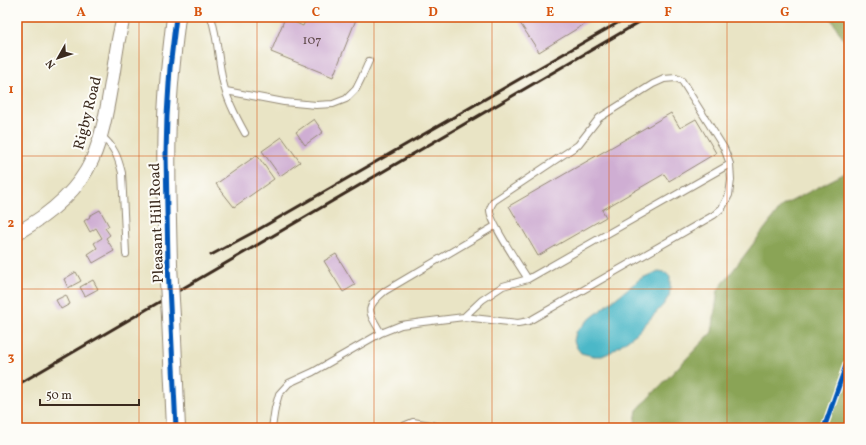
<svg xmlns="http://www.w3.org/2000/svg" width="866" height="445" viewBox="0 0 866 445" font-family="Vollkorn,serif">
<style>
.forest{fill:#8aa456;stroke:#62673a}
.water{fill:#4cb8c8;stroke:#447173}
.building{fill:#cfaed3}
.lines{fill:none;stroke-linecap:round;stroke-linejoin:round}
.lane-casing{stroke:#928772;stroke-width:8}
.street-casing{stroke:#928772;stroke-width:15}
.secondary-casing{stroke:#928772;stroke-width:20}
.lane{stroke:#fff;stroke-width:6}
.street{stroke:#fff;stroke-width:13}
.secondary{stroke:#fff;stroke-width:18}
.rail{stroke:#3b2a1e;stroke-width:3}
.secondary-bridge-casing{stroke:#928772;stroke-width:20;stroke-linecap:butt}
.secondary-bridge{stroke:#fff;stroke-width:18}
.cycleway-casing{stroke:#fdfcf7;stroke-width:8}
.cycleway{stroke:#0057b8;stroke-width:5}
.grid{fill:none;stroke:#d7540e;stroke-width:1;stroke-opacity:0.55}
.labels{text-anchor:middle;stroke-width:4;stroke-linejoin:round;paint-order:stroke}
.number-label{font-size:13px;fill:#604b4b}
.street-label{font-size:15px;fill:#3b2a1e;stroke:#fdfcf7}
.neatline{fill:none;stroke:#d7540e;stroke-width:1.5}
.grid-label{font-size:13px;text-anchor:middle;font-weight:bold;fill:#d7540e}
</style>
<rect width="100%" height="100%" fill="#fdfcf7"/>
<filter id="ink" filterUnits="userSpaceOnUse"><feTurbulence type="fractalNoise" baseFrequency=".025" numOctaves="2"/><feDisplacementMap in="SourceGraphic" scale="8" xChannelSelector="R" yChannelSelector="G"/><feConvolveMatrix kernelMatrix="1 2 1 2 8 2 1 2 1" color-interpolation-filters="sRGB"/></filter>
<filter id="wash" filterUnits="userSpaceOnUse"><feTurbulence type="fractalNoise" baseFrequency=".012" numOctaves="4" result="noise"/><feDisplacementMap in="SourceGraphic" scale="16" xChannelSelector="R" yChannelSelector="G"/><feGaussianBlur stdDeviation="0.9" result="paint"/><feColorMatrix in="noise" values="0 0 0 0 0 0 0 0 0 0 0 0 0 0 0 0 0 1.4 0 .05"/><feComposite in="paint" operator="in"/></filter>
<g filter="url(#wash)">
<rect width="100%" height="100%" fill="#e9e4c5"/>
<path class="forest" d="M830 17H849V49Z
M849 171V428H634L637 410 712 332 718 290 782 206Z"/>
<path class="water" d="M658 271C664 272 667 273 670 277V290L669 296 664 304 637 333 611 352 602 356H593L581 353 577 348 574 341 576 332 586 322 640 279Z"/>
<g id="blocks">
<path class="building" d="M307 17H357L333 77 271 52 285 18 303 26Z
M516 17H596L539 52Z
M671 113 680 128 696 119 716 153 669 181 664 174 602 210 606 217 538 256 509 206Z
M314 119 323 132 305 145 296 132Z
M282 137 300 162 280 176 262 151Z
M257 155 274 179 234 207 216 184Z
M100 210 109 226 105 228 110 235 106 238 114 251 93 263 88 254 97 248 94 243 102 238 96 228 90 232 84 221 90 217 89 216Z
M336 254 355 285 343 292 324 261Z
M76 272 81 281 68 288 64 279Z
M93 280 98 289 85 296 80 287Z
M66 295 70 304 61 309 56 300Z"/>
</g>
</g>
<g filter="url(#ink)">
<use href="#blocks" fill-opacity="0" stroke="#928772" stroke-width="1"/>
<g class="lines">
<g class="lane-casing">
<path id="lane" d="M211 17C218 38 218 60 223 82 227 100 236 117 245 133
M226 91 284 102 316 105 333 104 346 99 356 89 361 79 369 61
M101 136C114 146 118 157 122 173L126 254
M464 317 482 300 503 286 528 279 730 164
M381 333C369 312 363 309 385 291L495 226
M272 428 275 408 279 394 289 383 313 372 381 333 401 325 423 322 464 317 518 323 529 321 714 215 722 208 729 195 731 180 730 164 724 148 682 81 676 78 664 79 653 84 599 118 578 145 494 201C492 204 490 207 490 210 489 221 521 268 528 279
M401 428V427L413 422 448 428"/>
</g>
<g class="street-casing">
<path id="street" d="M17 233C47 216 77 193 92 160 104 133 108 102 113 74 116 55 118 35 124 17"/>
</g>
<g class="secondary-casing">
<path id="secondary" d="M168 265C167 216 165 167 167 118 168 84 172 50 176 17
M171 317 176 428"/>
</g>
<use href="#lane" class="lane"/>
<use href="#street" class="street"/>
<use href="#secondary" class="secondary"/>
<path class="rail" d="M211 255 254 232 537 69 628 17
M17 385 648 17"/>
<g class="secondary-bridge-casing">
<path id="secondary-bridge" d="M168 265 171 317"/>
</g>
<use href="#secondary-bridge" class="secondary-bridge"/>
<g class="cycleway-casing">
<path id="cycleway" d="M176 428 168 265 166 154 167 116 170 68 176 17
M824 428 849 357"/>
</g>
<use href="#cycleway" class="cycleway"/>
</g>
</g>
<path class="grid" d="M139 17V428M257 17V428M374 17V428M492 17V428M609 17V428M727 17V428M17 156H849M17 289H849"/>
<g class="labels">
<g class="number-label">
<text x="312" y="44">107</text>
</g>
<g class="street-label">
<text transform="translate(87 113) rotate(-76)" y="5">Rigby Road</text>
<text transform="translate(156 223) rotate(-92)" y="5">Pleasant Hill Road</text>
</g>
</g>
<rect width="866" height="445" fill="none" stroke="#fdfcf7" stroke-width="44"/>
<g transform="translate(58 58) rotate(231)" stroke="#fdfcf7" stroke-width="3" paint-order="stroke">
<path d="M0-3L7 15L0 10L-7 15Z" fill="#3b2a1e"/>
<text y="-6" font-size="11" font-weight="bold" text-anchor="middle" fill="#3b2a1e">N</text>
</g>
<path d="M40 399v6h99v-6" fill="none" stroke="#3b2a1e" stroke-width="2"/>
<text x="46" y="399" font-size="12" fill="#3b2a1e" stroke="#fdfcf7" stroke-width="3" paint-order="stroke">50 m</text>
<rect x="22" y="22" width="822" height="401" class="neatline"/>
<g class="grid-label">
<text x="81" y="16">A</text>
<text x="198" y="16">B</text>
<text x="316" y="16">C</text>
<text x="433" y="16">D</text>
<text x="550" y="16">E</text>
<text x="668" y="16">F</text>
<text x="785" y="16">G</text>
<text x="11" y="93">1</text>
<text x="11" y="227">2</text>
<text x="11" y="361">3</text>
</g>
</svg>
